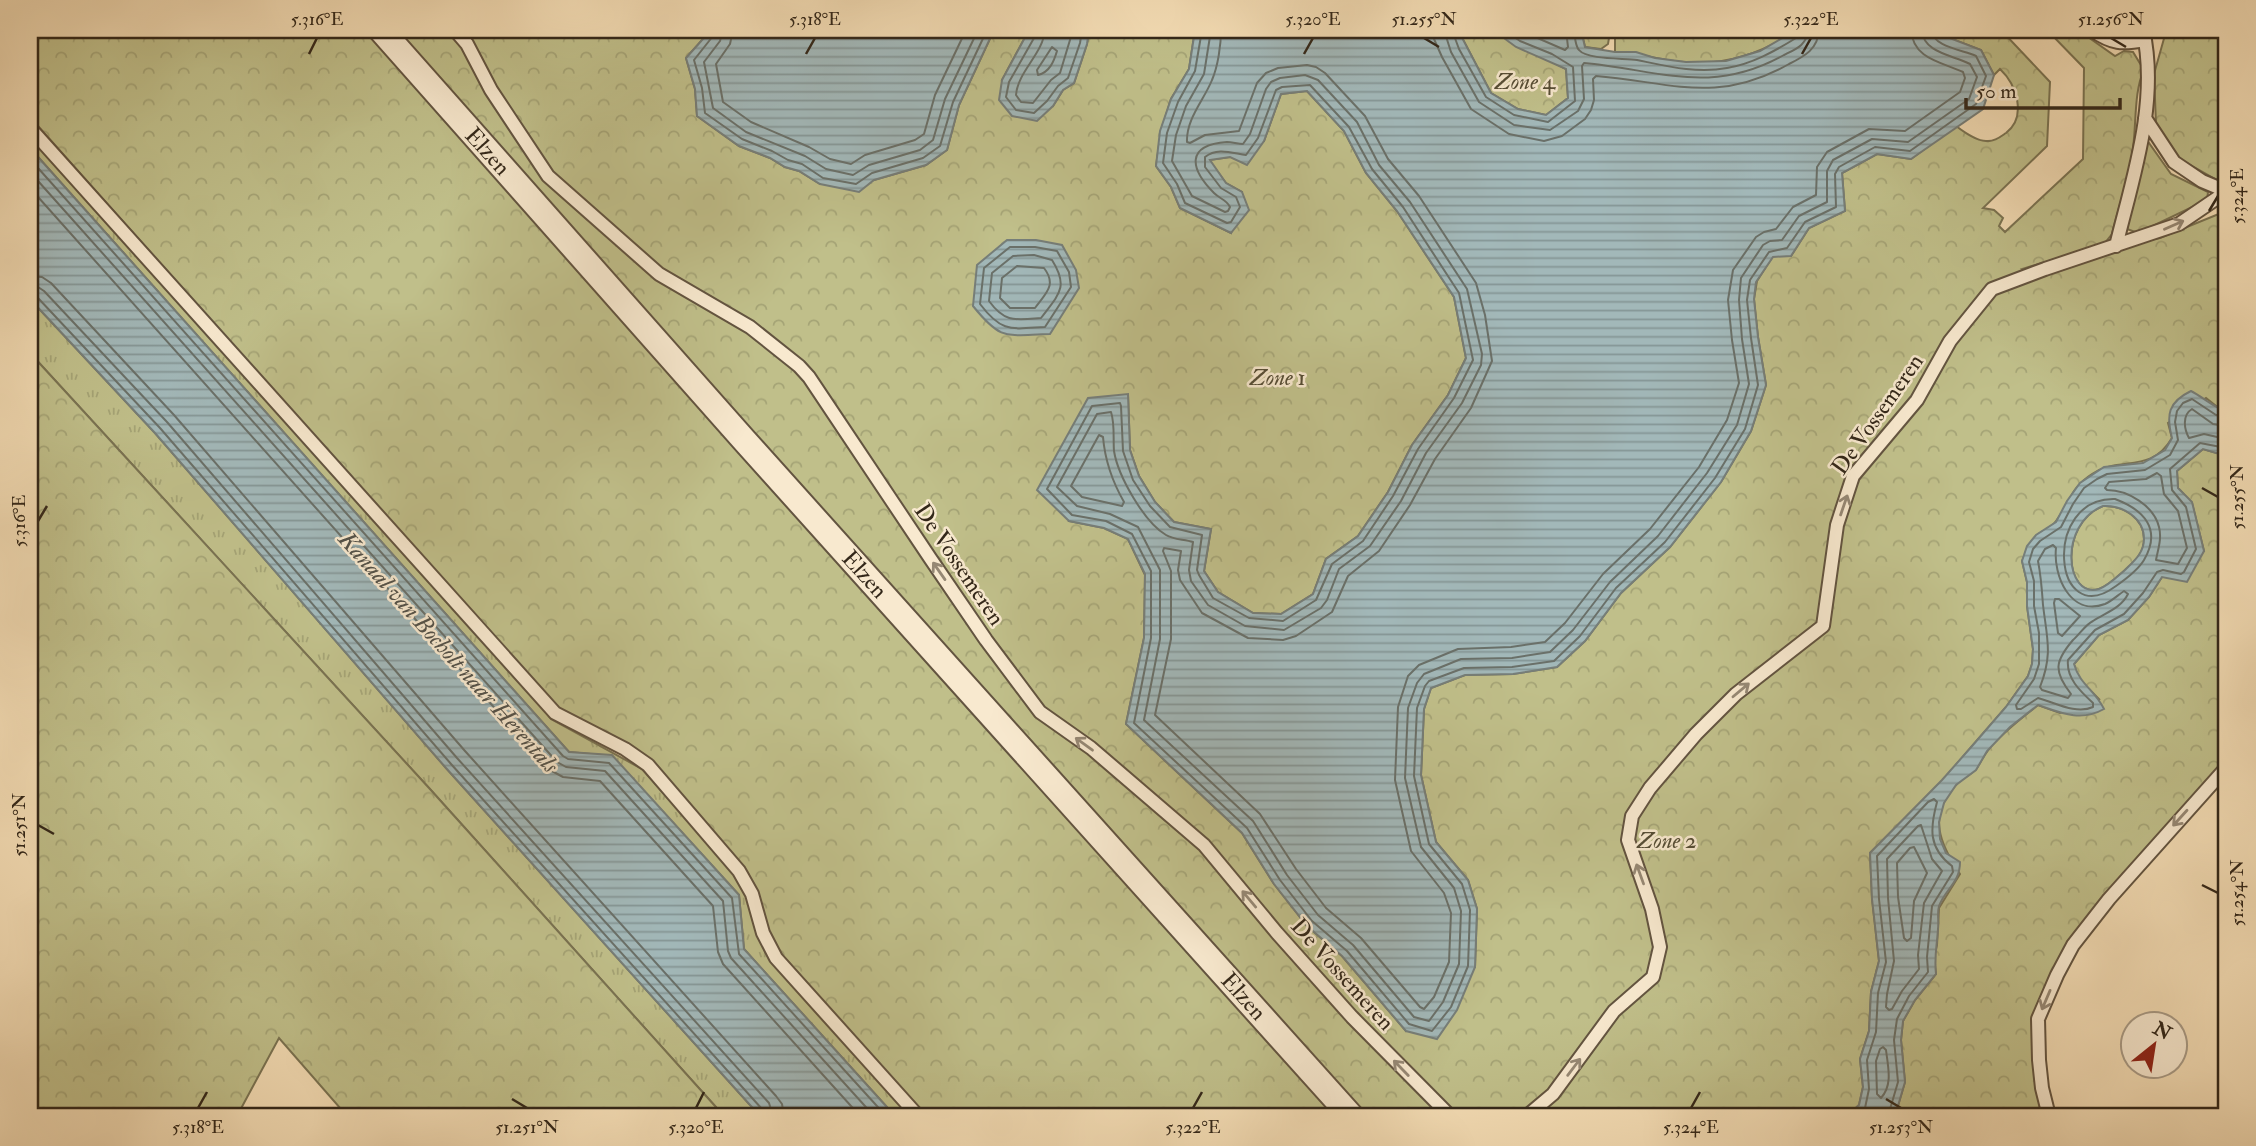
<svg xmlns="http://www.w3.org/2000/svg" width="2256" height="1146" viewBox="0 0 2256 1146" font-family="'IM FELL Double Pica',serif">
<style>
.grass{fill:url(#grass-tufts);stroke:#7a7352;stroke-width:2}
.forest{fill:url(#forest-crowns);stroke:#7a7352;stroke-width:2}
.water{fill:url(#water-rules);stroke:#767e79;stroke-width:2;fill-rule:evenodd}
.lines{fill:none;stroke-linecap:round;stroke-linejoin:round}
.shore{stroke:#6a7069;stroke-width:2}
.lane-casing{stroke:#635440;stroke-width:16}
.street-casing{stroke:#635440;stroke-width:28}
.lane{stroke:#f8e9cf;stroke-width:12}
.street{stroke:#f8e9cf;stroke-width:24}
.oneway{stroke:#968874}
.ticks{fill:none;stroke:#332719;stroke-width:2.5}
.labels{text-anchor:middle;stroke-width:5;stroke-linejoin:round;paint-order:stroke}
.park-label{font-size:23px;font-style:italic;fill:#564d35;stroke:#f8e9cf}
.street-label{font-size:23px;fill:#332719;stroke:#f8e9cf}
.water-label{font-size:24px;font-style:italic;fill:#545249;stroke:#f8e9cf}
.neatline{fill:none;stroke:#332719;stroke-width:2.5}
.ticks-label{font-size:18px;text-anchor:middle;fill:#332719}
</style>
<defs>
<pattern id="grass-tufts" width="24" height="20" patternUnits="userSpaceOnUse" patternTransform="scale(1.75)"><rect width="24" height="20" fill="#c0bf8a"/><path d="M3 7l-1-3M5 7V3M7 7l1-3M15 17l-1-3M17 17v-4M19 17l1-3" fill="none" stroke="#a5a476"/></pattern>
<pattern id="forest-crowns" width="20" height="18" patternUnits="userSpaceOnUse" patternTransform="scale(1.75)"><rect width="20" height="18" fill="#c0bf8a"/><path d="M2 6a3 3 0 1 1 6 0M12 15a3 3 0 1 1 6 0" fill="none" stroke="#a5a476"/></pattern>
<pattern id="water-rules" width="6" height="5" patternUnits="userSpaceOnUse" patternTransform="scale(1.75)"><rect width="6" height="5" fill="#a2b8b9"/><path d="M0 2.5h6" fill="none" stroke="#859696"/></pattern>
</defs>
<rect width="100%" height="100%" fill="#f4ddb5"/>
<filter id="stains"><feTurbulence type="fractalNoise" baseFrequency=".00286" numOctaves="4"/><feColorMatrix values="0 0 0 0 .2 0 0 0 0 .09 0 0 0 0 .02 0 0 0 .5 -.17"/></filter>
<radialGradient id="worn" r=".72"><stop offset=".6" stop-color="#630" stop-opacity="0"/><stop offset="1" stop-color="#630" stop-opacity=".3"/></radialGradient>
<path class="grass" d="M30 135 529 689 551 719 642 769 734 872 748 896 756 931 771 958 911 1116H895L744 949 739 895 612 756 569 752 30 148Z
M30 299 155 433 446 768 760 1116H724L429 788 30 353Z"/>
<path class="forest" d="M30 30H365L1338 1116H926L782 955 766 927 748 873 661 771 638 752 554 706 30 117Z
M393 30H711L686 58 695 89 697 116 739 146 770 158 785 167 799 171 820 184 874 180 926 165 947 150 959 105 994 30H1029L1002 80 1053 106 1063 90 1074 83 1087 44 1089 30H1195L1189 69 1171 99 1161 131 1156 166 1171 187 1180 208 1231 233 1242 192 1226 183 1209 160 1230 157 1264 141 1281 94 1307 91 1344 131 1366 173 1397 211 1454 297 1466 358 1448 395 1412 445 1388 492 1358 536 1326 559 1313 594 1281 614 1253 613 1218 592 1204 571 1211 529 1174 522 1155 502 1139 476 1130 450 1128 395 1069 521 1104 528 1128 539 1145 575 1144 638 1126 724 1242 833 1274 884 1307 926 1342 956 1406 1031 1475 967 1477 909 1468 880 1436 842 1421 775 1424 709 1431 688 1465 675 1513 674 1557 667 1585 641 1621 593 1670 547 1721 482 1751 431 1766 385 1758 337 1754 299 1757 281 1773 256H1791L1809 228 1845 211 1842 173 1877 154 1911 159 1956 126C1964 132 1976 141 1986 141 1994 142 2000 137 2006 133 2027 117 2017 85 2000 69L1994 75 1981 50 1939 34 1936 30H2001L2050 82 2047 146 1983 208 1994 210 2003 218 1999 226 2005 232 2083 159 2084 68 2047 30H2078L2115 56 2124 51 2133 52 2144 70C2133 93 2137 128 2132 155 2128 181 2118 208 2112 234L2104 244 2022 269 2031 275 2116 246 2160 238 2226 211V411L2220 409 2206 398 2168 423 2172 438C2150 475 2121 455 2092 474 2070 488 2070 503 2056 521 2051 529 2040 531 2035 537 2029 544 2026 554 2022 561L2027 582V606L2033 649 2032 664 2028 676 2006 707 1973 745 1942 781 1870 853 1872 899 1879 961 1871 992 1869 1031 1860 1059 1863 1087 1859 1105 1847 1116H1365Z
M1458 30H1493L1566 69 1568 98 1546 115 1518 109 1491 93Z
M1581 30H1599L1609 38 1608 44 1601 49 1585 47Z
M1626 30H1796C1764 53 1724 66 1684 62 1660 60 1639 53 1615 52V37L1626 34Z
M2162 30H2226V181L2217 180 2178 158 2156 124 2154 74 2165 35Z
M2143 143H2149L2171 174 2208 192 2207 200 2138 233 2127 229Z
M30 353 429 788 724 1116H347L279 1038 237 1116H30Z
M2203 449 2223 455 2226 454V768L2073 945 2038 1019 2049 1116H1895L1905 1082 1901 1040 1903 1021 1915 1000 1936 974 1934 957 1937 945 1939 908 1960 874C1940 844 1927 816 1956 785 1962 778 1971 775 1977 768 1981 762 1984 755 1989 749 2003 732 2021 719 2038 705L2060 713 2099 699 2078 678 2074 664 2099 635 2128 620 2149 597 2162 577 2204 551 2192 503 2178 488 2177 471Z
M2103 506C2123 505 2144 518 2144 539 2144 553 2135 561 2125 570 2118 576 2108 586 2099 589 2065 600 2058 524 2103 506Z"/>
<path class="water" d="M711 30H994L959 105 947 150 926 165 874 180 859 192 820 184 799 171 785 167 770 158 739 146 697 116 695 89 686 58Z
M1029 30H1089L1087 44 1074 83 1063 90 1053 106 1037 121 1012 116 999 100 1002 80Z
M1195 30H1458L1491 93 1518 109 1546 115 1568 98 1566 69 1516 47 1493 30H1581L1585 47 1615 52H1636L1655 58 1686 62 1726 61 1760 51 1796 30H1936L1939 34 1981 50 1994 75 1983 109 1911 159 1877 154 1842 173 1845 211 1809 228 1791 256 1773 257 1756 282 1754 299 1758 337 1766 385 1751 431 1721 482 1670 547 1621 593 1585 641 1557 667 1513 674 1465 675 1431 688 1424 709 1421 775 1436 842 1468 880 1477 909 1475 967 1457 1010 1437 1039 1406 1031 1342 956 1307 926 1274 884 1242 833 1126 724 1144 638 1145 574 1128 539 1104 528 1069 521 1037 490 1088 398 1128 394 1130 450 1139 476 1155 502 1174 522 1211 529 1204 571 1218 592 1253 613 1281 614 1313 594 1326 559 1358 536 1388 492 1412 445 1448 395 1466 358 1454 297 1397 211 1366 173 1344 131 1307 91 1281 94 1264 141 1247 165 1230 157 1210 160 1226 183 1242 192 1249 210 1231 233 1180 208 1171 187 1156 166 1160 131 1171 99 1189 69Z
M30 148 569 752 612 755 739 895 744 949 895 1116H760L446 768 155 433 30 299Z
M1007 240H1036L1062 245 1076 270 1079 288 1050 334C1006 335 1002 342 973 306L977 265Z
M2191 391C2203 397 2214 408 2226 411V454L2223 455 2203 449 2177 471 2178 488 2192 502 2204 551 2187 582 2162 577 2149 597 2128 620 2099 635 2074 664C2080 685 2095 690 2104 709 2081 722 2061 713 2038 705L2010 727 1987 751 1976 770 1956 785 1944 803 1939 822 1940 839 1946 853 1960 862C1960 883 1946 888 1939 906 1937 913 1939 922 1938 929 1937 946 1934 956 1936 974L1915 1000 1903 1021 1901 1040 1905 1082 1895 1116H1847L1859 1105 1863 1087 1860 1059 1869 1031 1871 992 1879 961 1872 899 1870 853 1942 780 1973 745 2006 707 2028 676 2032 664 2033 649 2027 606V582L2022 561 2027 546 2036 535 2056 522 2067 501 2080 483 2104 467 2143 463 2165 450 2172 438C2166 415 2168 402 2191 391ZM2103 506C2123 505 2144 518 2144 539 2144 553 2134 561 2125 570 2118 576 2108 586 2099 589 2065 599 2058 524 2103 506Z"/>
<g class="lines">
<path class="shore" d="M714 30 713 36 694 60 702 88 705 113 742 139 772 151 788 160 802 164 823 178 856 184 872 173 923 158 940 146 953 102 987 30
M723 30 720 41 704 62 713 108 746 132 805 156 826 169 853 175 869 165 920 150 933 140 945 99 978 30
M733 30 730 44 716 64 723 102 751 122 809 147 830 159 851 164 865 155 915 140 924 134 935 95 966 30
M1036 30 1034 38 1009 82 1006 97 1016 110 1034 113 1047 101 1058 86 1068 78 1080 43 1082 30
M1045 30C1043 54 1018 71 1016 95L1021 102 1033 103 1051 80 1060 73 1073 30
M1202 30 1195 71 1178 102 1167 133 1163 163 1177 184 1185 203 1227 223 1231 222 1240 207 1236 197 1221 188 1205 167V157C1217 147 1232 153 1246 155L1258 138 1276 90 1282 87 1310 85 1349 127 1372 169 1403 207 1459 293 1473 360 1454 398 1418 449 1393 496 1363 541 1332 564 1316 600 1283 621 1249 618 1213 598 1199 575 1197 570 1202 535 1170 527 1150 506 1133 480 1123 451 1121 406 1120 403 1092 406 1047 489 1072 515 1106 521 1132 534 1151 571V638L1134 723 1247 828 1280 880 1312 921 1347 951 1409 1024 1432 1031 1451 1007 1468 966 1470 910 1462 884 1429 844 1414 776 1417 708 1425 686 1429 681 1464 668 1512 667 1554 661 1580 636 1616 588 1665 542 1715 478 1745 429 1758 385 1751 338 1747 300 1750 280 1769 252 1787 248 1805 222 1836 207 1835 174 1839 167 1875 147 1910 151 1976 104 1986 76 1976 56C1963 50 1933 47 1931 30
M1211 30 1204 74 1186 106 1176 135 1172 161 1192 196 1225 212 1228 211 1230 207C1227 200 1220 199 1214 193 1190 169 1185 145 1227 142 1232 142 1238 144 1243 144L1250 134 1266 89 1271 82 1280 78 1305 75 1318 80 1357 122 1379 165 1410 202 1467 289 1482 354 1481 365 1462 403 1426 453 1401 501 1370 546 1339 569 1327 600 1321 608 1284 630 1245 626 1208 605 1191 581 1189 570 1193 542C1184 539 1174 540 1166 535 1144 522 1118 476 1114 451 1113 438 1115 424 1111 412L1097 414 1057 487 1077 506 1110 514 1138 527 1160 570V639L1144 720 1253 821 1287 875 1318 915 1353 945 1414 1017 1429 1021 1443 1002 1459 964 1461 911 1454 888 1421 847 1405 778 1408 708 1417 683 1424 674 1461 659 1512 658 1550 652 1573 630 1610 582 1658 536 1707 473 1737 425 1749 384 1742 339 1739 300 1741 278 1763 245 1770 241 1782 240 1799 216 1827 202V171L1833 160 1872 139 1908 142 1969 99 1977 77 1970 64C1953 55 1923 53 1922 30
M1221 30C1221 45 1218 66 1212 80 1204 100 1186 119 1187 142L1190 143 1205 135 1239 131 1257 83 1266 73 1278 68 1307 65 1316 67 1325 73 1365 116 1388 159 1419 196 1476 283 1485 315 1492 361 1471 408 1435 459 1410 505 1379 551 1348 576 1332 612 1296 636 1283 640 1248 638 1202 613 1180 580 1178 570 1181 551 1164 548 1163 551 1171 571V639L1155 715 1260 814 1296 869 1326 908 1361 938 1420 1007 1424 1009 1434 997 1449 962 1451 913 1444 893 1411 851 1395 780 1398 707 1408 676 1419 665 1458 649 1511 647 1545 642 1565 623 1603 574 1650 529 1699 467 1727 420 1739 383 1732 340 1728 300 1733 270 1756 237 1764 232 1776 229 1793 207 1816 195 1817 167 1827 152 1869 129 1905 131 1960 92 1965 78 1963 72C1941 62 1913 59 1911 30
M1433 30 1434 39 1442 57 1471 109 1509 134 1544 141 1562 136 1585 119 1591 110 1594 100 1593 79 1596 76C1671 82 1716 105 1789 64 1805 56 1818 49 1819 30
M1444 30 1451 52 1479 102 1514 125 1550 130 1578 111 1584 99 1582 66 1584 63C1660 70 1711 96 1784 55 1796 49 1807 45 1808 30
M1452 30 1459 49 1486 97 1514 115 1548 122 1575 101 1573 67 1552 54 1520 41 1504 30
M1519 30 1565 50 1568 47 1566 30
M1574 30C1575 36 1575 46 1579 50 1587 60 1625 58 1637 60 1666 66 1697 74 1727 68 1752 64 1775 51 1796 38L1799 30
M1052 47 1057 51C1054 61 1050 72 1038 75L1037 70Z
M30 159 563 756 568 759 609 763 732 898 739 954 886 1116
M30 172 557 762 566 767 605 771 723 901 728 951 731 958 874 1116
M30 188 550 770 563 777 600 781 713 906 718 952 723 964 860 1116
M1010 247H1035L1057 251 1069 272 1071 287 1045 327C1011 329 1002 333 980 304L984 268Z
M1034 255 1052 260C1069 287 1059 294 1041 318 1015 320 1005 323 989 301L992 273 1013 256Z
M1017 266 1044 268C1057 285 1046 293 1035 308H1010L1000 298 1002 278Z
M30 276 42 277 51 283 174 415 465 751 776 1096 782 1104 784 1116
M30 286 38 287 44 291 167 422 457 758 769 1103 773 1116
M30 295 38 298 160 428 451 764 762 1109 764 1116
M2226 417 2216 415 2192 399 2183 403 2177 411 2175 422 2178 440 2170 455 2145 470 2107 474 2097 479 2084 488 2073 504 2061 527 2040 541 2033 549 2029 562 2034 581V606L2039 633V664L2034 679 2016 705 2017 709H2021L2038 698C2054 702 2076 715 2093 707V703C2080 691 2066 678 2068 660L2095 630 2124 614 2143 593 2157 572 2163 570 2181 574 2184 572 2196 549 2186 507 2172 490 2170 469 2200 443 2226 448
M2226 426 2213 424 2192 409C2182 415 2184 429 2189 438L2204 434 2226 439
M1099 435 1103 437C1105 461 1112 481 1124 502L1122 506 1082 497 1071 486Z
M2157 473 2161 476 2164 494 2178 511 2187 548 2178 564 2156 560C2158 549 2162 539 2159 527 2154 506 2128 490 2107 490L2105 488 2109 482 2146 479Z
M2115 499C2144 510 2162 529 2144 560 2138 570 2126 579 2116 586 2053 633 2041 497 2115 499Z
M2053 545 2056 548C2053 575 2070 617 2105 604 2112 601 2118 595 2124 591L2128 594C2121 608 2107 612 2093 621 2085 625 2080 634 2073 640 2055 661 2053 671 2071 694L2068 698 2042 690 2040 687C2053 654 2047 639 2043 605 2042 590 2041 576 2038 561L2045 549Z
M2055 599H2059L2080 616 2062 636 2058 633 2054 603Z
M1921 825 1932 859 1942 871 1924 903 1918 955 1919 969 1902 991 1892 1009 1889 1010 1886 1007 1887 994 1894 961 1888 898 1887 859 1918 826Z
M1914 847 1927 873 1914 901 1911 938 1907 941 1904 938 1898 897 1897 863 1910 848Z
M1883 1047 1886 1050C1888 1067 1893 1085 1881 1098L1877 1094 1876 1061 1880 1049Z
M1857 1116 1865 1108 1869 1089 1867 1060 1876 1032 1878 993 1886 962 1879 899 1877 856 1928 802 1934 799 1937 802C1930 828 1928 848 1952 866L1953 872 1932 906 1927 957 1928 972 1909 996 1897 1019 1894 1040 1898 1082 1888 1116"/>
<g class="lane-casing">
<path id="lane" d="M455 30 467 44 491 90 548 176 659 274 750 327 799 366 809 377 930 558 986 640 1040 712 1091 748 1204 845 1277 933 1352 1017 1450 1116
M2092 30C2112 44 2122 44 2145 40
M2145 118 2174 162 2202 181 2226 191
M30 128 555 713 625 749 648 765 739 871 752 894 763 933 776 958 918 1116
M2116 246C2133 177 2159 101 2143 30
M1527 1116 1553 1094 1614 1011 1653 977 1660 947 1652 909 1628 840 1632 816 1650 788 1696 734 1736 694 1823 626 1837 525 1853 476 1917 400 1950 341 1992 289 2045 269 2179 224 2226 192
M2049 1116 2042 1088 2039 1060 2038 1019 2057 975 2073 945 2109 899 2226 768"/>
</g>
<g class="street-casing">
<path id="street" d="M381 30 744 440 1351 1116"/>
</g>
<use href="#lane" class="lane"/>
<use href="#street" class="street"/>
</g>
<defs><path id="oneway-shaft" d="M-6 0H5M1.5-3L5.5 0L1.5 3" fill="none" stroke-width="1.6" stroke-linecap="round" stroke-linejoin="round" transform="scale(1.75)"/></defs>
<g class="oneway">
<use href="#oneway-shaft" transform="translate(2174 225) rotate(-24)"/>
<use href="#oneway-shaft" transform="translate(1844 505) rotate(-71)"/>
<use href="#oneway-shaft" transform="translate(939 571) rotate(-125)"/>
<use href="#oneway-shaft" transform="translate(1741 690) rotate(-40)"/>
<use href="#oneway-shaft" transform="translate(1084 744) rotate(-144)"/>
<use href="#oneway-shaft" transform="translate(2180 818) rotate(132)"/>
<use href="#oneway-shaft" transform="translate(1640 874) rotate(-110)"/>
<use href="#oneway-shaft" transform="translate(1249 899) rotate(-130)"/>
<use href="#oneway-shaft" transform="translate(2046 1000) rotate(113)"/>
<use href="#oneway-shaft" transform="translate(1574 1067) rotate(-53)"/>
<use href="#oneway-shaft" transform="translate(1401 1068) rotate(-134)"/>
</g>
<path class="ticks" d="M1424 38 1439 47M2111 38 2126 47M309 54 317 38M806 54 815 38M1304 54 1313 38M1802 54 1811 38M2209 211 2218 196M2202 488 2218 497M38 521 47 506M38 825 54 834M2202 885 2218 893M512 1099 527 1108M1886 1099 1901 1108M198 1108 207 1092M696 1108 704 1092M1193 1108 1202 1092M1691 1108 1700 1092"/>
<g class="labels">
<g class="park-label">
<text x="1525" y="89">Zone 4</text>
<text x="1278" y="385">Zone 1</text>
<text x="1667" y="848">Zone 2</text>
</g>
<g class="street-label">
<text transform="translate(488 151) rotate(48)" y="8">Elzen</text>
<text transform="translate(1877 414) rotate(-55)" y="8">De Vossemeren</text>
<text transform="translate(960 564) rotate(56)" y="8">De Vossemeren</text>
<text transform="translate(865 574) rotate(48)" y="8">Elzen</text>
<text transform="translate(1343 974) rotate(48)" y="8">De Vossemeren</text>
<text transform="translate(1244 996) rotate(48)" y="8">Elzen</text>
</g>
<g class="water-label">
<text transform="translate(449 652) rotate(48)" y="8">Kanaal van Bocholt naar Herentals</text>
</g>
</g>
<rect width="2256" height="1146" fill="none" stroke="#f4ddb5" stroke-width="77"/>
<g transform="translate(2154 1045) rotate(30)"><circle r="33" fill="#f8e9cf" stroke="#a99b86" stroke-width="2"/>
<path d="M0-5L12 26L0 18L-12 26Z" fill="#8f2418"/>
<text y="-10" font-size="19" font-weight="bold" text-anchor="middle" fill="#332719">N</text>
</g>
<path d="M1966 98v10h154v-10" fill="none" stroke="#332719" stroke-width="3.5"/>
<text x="1976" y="98" font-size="21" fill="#332719" stroke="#f8e9cf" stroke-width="5" paint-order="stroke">50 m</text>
<rect x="38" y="38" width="2180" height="1070" class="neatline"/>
<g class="ticks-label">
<text x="317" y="25">5.316°E</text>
<text x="815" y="25">5.318°E</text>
<text x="1313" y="25">5.320°E</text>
<text x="1424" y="25">51.255°N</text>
<text x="1811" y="25">5.322°E</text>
<text x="2111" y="25">51.256°N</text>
<text transform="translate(2237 196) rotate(-90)" y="6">5.324°E</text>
<text transform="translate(2237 497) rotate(-90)" y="6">51.255°N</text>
<text transform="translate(19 521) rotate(-90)" y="6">5.316°E</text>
<text transform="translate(19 825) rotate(-90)" y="6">51.251°N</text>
<text transform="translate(2237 893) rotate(-90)" y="6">51.254°N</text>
<text x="198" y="1133">5.318°E</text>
<text x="527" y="1133">51.251°N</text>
<text x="696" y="1133">5.320°E</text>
<text x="1193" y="1133">5.322°E</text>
<text x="1691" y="1133">5.324°E</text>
<text x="1901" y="1133">51.253°N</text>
</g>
<rect width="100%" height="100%" filter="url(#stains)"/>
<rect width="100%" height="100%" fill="url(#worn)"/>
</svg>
